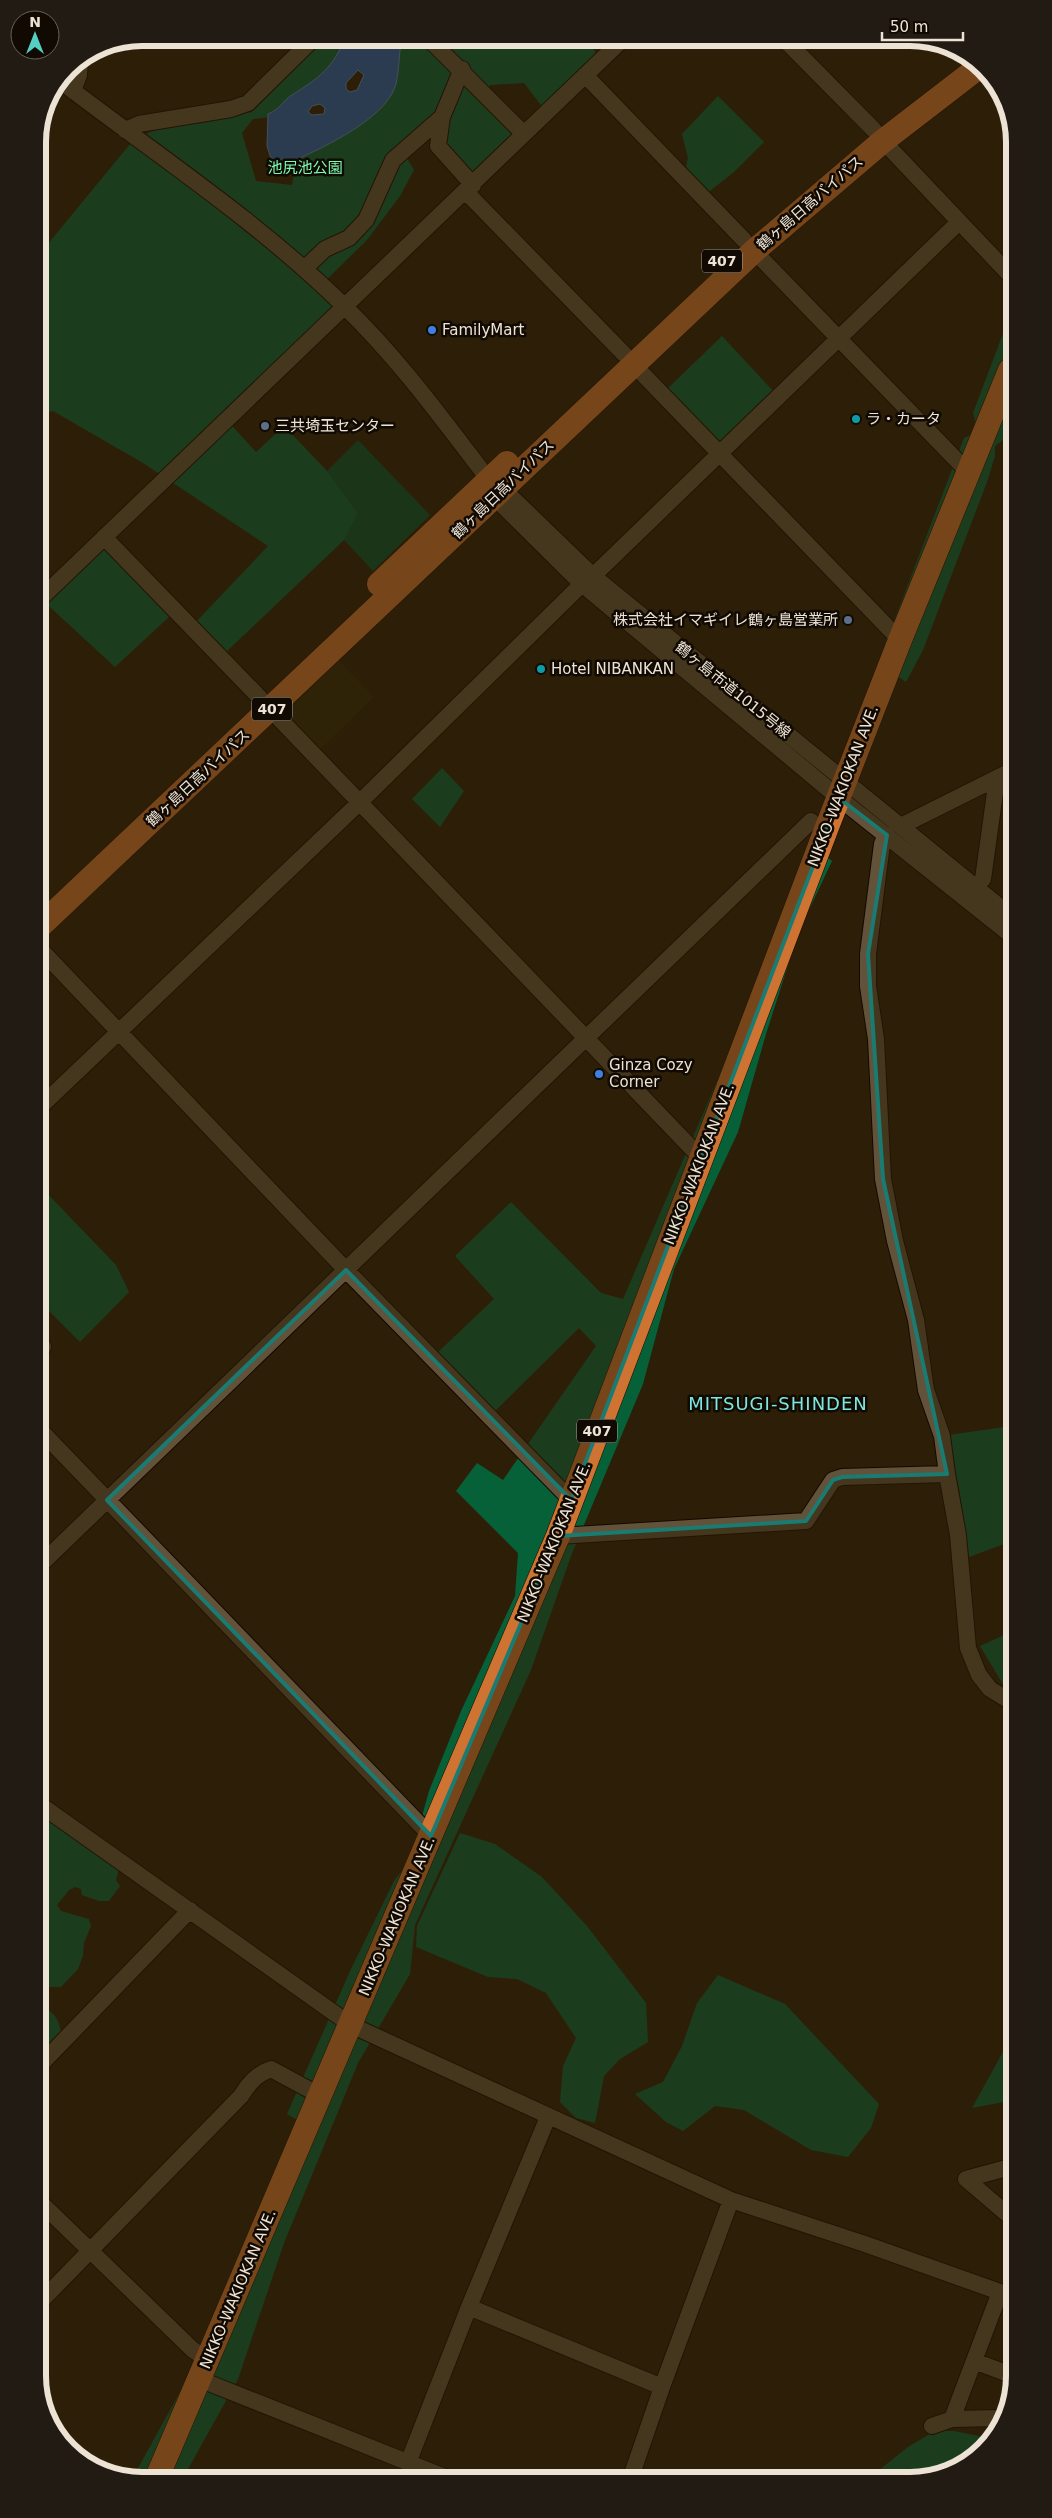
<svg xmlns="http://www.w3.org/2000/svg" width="1052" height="2518" viewBox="0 0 1052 2518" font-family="'DejaVu Sans','Noto Sans JP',sans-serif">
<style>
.green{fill:#05512e}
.forest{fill:#066138}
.sand{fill:#312807}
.water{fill:#2a61a8;stroke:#6488b6;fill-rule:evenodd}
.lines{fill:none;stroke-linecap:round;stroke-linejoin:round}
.minor-casing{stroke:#150800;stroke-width:18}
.highway-casing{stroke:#150800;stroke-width:25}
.minor{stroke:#62523a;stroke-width:16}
.highway{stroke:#ce7332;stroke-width:24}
.marked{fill:none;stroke:#1a7b73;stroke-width:4;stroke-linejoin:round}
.shop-dot{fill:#3f7fe0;stroke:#100a03;stroke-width:2}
.culture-dot{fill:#0f9aa8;stroke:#100a03;stroke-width:2}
.service-dot{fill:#5c6f8a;stroke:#100a03;stroke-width:2}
.labels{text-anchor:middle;stroke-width:5;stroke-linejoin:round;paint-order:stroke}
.shield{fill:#100a03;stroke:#aba296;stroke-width:1}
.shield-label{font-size:14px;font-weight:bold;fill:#ede3d5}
.park-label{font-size:15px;fill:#79fdb2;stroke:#100a03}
.street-label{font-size:15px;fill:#ede3d5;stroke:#100a03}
.poi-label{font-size:15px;fill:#ede3d5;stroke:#100a03;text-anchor:start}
.quarter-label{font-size:18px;letter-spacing:1px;fill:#7ee8df;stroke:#100a03}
.rim{fill:none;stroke:#ede3d5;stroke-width:6}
</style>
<rect width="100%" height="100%" fill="#2d1f07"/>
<path class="green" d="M358 440 430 515 373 571 344 540 358 513 327 471Z"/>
<path class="forest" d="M320 38H347L338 63 279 116 253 119 242 133 256 181 292 185 297 155 395 66 401 38C416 38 433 35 448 38 469 41 498 52 517 38H586L598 56 544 109 524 83 490 85 487 103 516 134 473 176 426 125 401 148 414 170 400 196 367 240 317 289 331 304 332 310 224 417 256 452 284 426 327 471 358 513 344 540 224 654 195 623 268 546 143 463 53 411 38 415V256L135 138 161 128 252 112 313 49Z
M718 96 764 142 734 172 706 194 685 171 688 158 682 134Z
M1010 315V423L1003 440 995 446V456L987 482 923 650 906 682 896 675 881 655 964 438 978 431 973 413Z
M722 336 775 393 718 448 664 392Z
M105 545 170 616 115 667 39 597V587L50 597Z
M442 768 464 791 440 827 412 799Z
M811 843 832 861 799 931 766 1034 738 1132 674 1269 643 1384 571 1556 531 1670 415 1925 410 1974 358 2063 284 2243 238 2379 182 2480 132 2479 196 2363 305 2124 287 2114 351 1969 395 1879 409 1863 429 1791 461 1711 515 1596 518 1553 456 1491 477 1463 503 1480 596 1346 579 1328 492 1414 435 1355 494 1299 455 1256 511 1202 601 1293 623 1299 718 1079Z
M40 1186 116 1265 129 1292 80 1342 40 1302Z
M1012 1426V1541L969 1557 960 1494 948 1435Z
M1013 1631V1701L980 1646Z
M45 1817 119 1869 116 1880 120 1886 109 1901H99L82 1895 81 1889 75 1887 69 1890 57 1905 61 1911 89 1919 91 1926 84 1943 83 1956 78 1969 61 1987H42V1820Z
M460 1833 495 1844 542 1877 587 1926 646 2003 648 2042 620 2059 604 2076 595 2123 576 2118 560 2102 563 2066 576 2038 546 1993 517 1979 488 1977 416 1947 417 1926Z
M718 1975 785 2004 879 2104 871 2128 848 2157 811 2150 744 2110 715 2106 683 2131 666 2122 635 2094 663 2082 682 2046 697 2003Z
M42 2006C54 2013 59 2018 61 2033L52 2039 50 2050 42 2055Z
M1014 2047V2100L972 2108 1004 2050Z
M935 2431H954L993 2439 943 2475H873L908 2447Z"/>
<path class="sand" d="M339 661 374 697 318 751 283 715Z"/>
<path class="water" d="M345 38 401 42C399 55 399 71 396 84 386 121 315 151 283 166L272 162 267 146 268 114C282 108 282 101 292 95 319 78 333 68 345 38ZM358 70 364 75 357 90 350 92 346 89V83ZM320 104 325 108 324 114 312 115 308 112 312 106Z"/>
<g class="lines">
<g class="minor-casing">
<path id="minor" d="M428 38 524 134
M783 38 874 130
M585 75 744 240
M59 80C155 154 258 221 344 306 399 359 443 420 489 480L495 498 582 584 839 798 1011 935
M73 91 79 75 80 60
M442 117 438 146 473 185
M125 130 139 124 231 109 248 103 314 38
M883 141 1009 274
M466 192 624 354
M754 251 969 473
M304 269 325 249 349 238 366 220 393 160 442 117 462 69
M634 365 900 640
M495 484 503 489 593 576 1011 916
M104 537 260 698
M593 576 959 222
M39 600 624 38
M271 710 701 1158
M901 826 1011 771
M975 887 983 879 997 778
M40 949 346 1270 571 1500
M40 1107 358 804 582 584
M41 1344 43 1347 41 1349
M41 1431 431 1836
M947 1474 958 1535 968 1648 979 1675 990 1689 1013 1703
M558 1536 806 1521 833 1480 842 1477 947 1474 942 1436 926 1390 916 1320 895 1241 883 1179 876 1039 868 986V954L882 844 887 835
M41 1564 811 821
M42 1806 351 2025 731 2200 865 2244 1014 2297
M42 2063 190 1910
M966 2179 1014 2220
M966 2179 1014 2166
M42 2204 193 2350 208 2360
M43 2299 241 2096C249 2083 257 2074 271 2069L321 2096
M469 2307 662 2387
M974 2361 1014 2376
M199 2379 447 2478
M952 2419 1000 2292
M932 2426 952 2419 1000 2418
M408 2463 469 2307 548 2117
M631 2477 662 2387 731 2200"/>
</g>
<g class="highway-casing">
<path id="highway" d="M379 584 507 463
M40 926 754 251 883 141 979 67
M156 2480 558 1536 827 827 900 640 1010 370"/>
</g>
<use href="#minor" class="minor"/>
<use href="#highway" class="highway"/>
</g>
<path d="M0 0H1052V2518H0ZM839 798 887 835 868 954 883 1179 947 1474 842 1477 833 1480 806 1521 558 1536 431 1836 107 1500 346 1270 571 1500Z" fill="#2d1f07" fill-opacity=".55" fill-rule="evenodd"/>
<path class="marked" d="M839 798 887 835 868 954 883 1179 947 1474 842 1477 833 1480 806 1521 558 1536 431 1836 107 1500 346 1270 571 1500Z"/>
<g class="shop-dot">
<circle cx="432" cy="330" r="5"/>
<circle cx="599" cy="1074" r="5"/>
</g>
<g class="culture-dot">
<circle cx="856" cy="419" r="5"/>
<circle cx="541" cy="669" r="5"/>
</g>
<g class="service-dot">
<circle cx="265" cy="426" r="5"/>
<circle cx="848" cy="620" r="5"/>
</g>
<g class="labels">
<g class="shield">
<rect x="702" y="249.5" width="40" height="23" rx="4"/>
<rect x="252" y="697.5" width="40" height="23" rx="4"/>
<rect x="577" y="1419.5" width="40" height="23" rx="4"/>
</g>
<g class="shield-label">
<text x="722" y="266">407</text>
<text x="272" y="714">407</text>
<text x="597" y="1436">407</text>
</g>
<g class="park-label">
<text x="305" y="173">池尻池公園</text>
</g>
<g class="street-label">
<text transform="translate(810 203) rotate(-41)" y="5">鶴ヶ島日高バイパス</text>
<text transform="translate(503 489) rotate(-44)" y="5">鶴ヶ島日高バイパス</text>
<text transform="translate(733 690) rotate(39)" y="5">鶴ヶ島市道1015号線</text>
<text transform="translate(198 778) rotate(-43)" y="5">鶴ヶ島日高バイパス</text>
<text transform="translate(843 786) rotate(-69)" y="5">NIKKO-WAKIOKAN AVE.</text>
<text transform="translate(699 1164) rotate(-69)" y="5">NIKKO-WAKIOKAN AVE.</text>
<text transform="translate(554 1542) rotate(-68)" y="5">NIKKO-WAKIOKAN AVE.</text>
<text transform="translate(397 1916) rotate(-67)" y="5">NIKKO-WAKIOKAN AVE.</text>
<text transform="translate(238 2289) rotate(-67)" y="5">NIKKO-WAKIOKAN AVE.</text>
</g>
<g class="poi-label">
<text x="442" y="335">FamilyMart</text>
<text x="866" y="424">ラ・カータ</text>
<text x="275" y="431">三共埼玉センター</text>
<text x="838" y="625" text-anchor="end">株式会社イマギイレ鶴ヶ島営業所</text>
<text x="551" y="674">Hotel NIBANKAN</text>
<text x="609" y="1070">Ginza Cozy<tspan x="609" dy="17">Corner</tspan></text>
</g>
<g class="quarter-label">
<text x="778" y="1410">MITSUGI-SHINDEN</text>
</g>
</g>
<path d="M0 0H1052V2518H0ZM142 46H910A96 96 0 0 1 1006 142V2376A96 96 0 0 1 910 2472H142A96 96 0 0 1 46 2376V142A96 96 0 0 1 142 46Z" fill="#221b14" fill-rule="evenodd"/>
<path class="rim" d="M142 46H910A96 96 0 0 1 1006 142V2376A96 96 0 0 1 910 2472H142A96 96 0 0 1 46 2376V142A96 96 0 0 1 142 46Z"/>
<g transform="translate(35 35)"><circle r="24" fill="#100a03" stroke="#686157"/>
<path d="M0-4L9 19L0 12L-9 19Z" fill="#55cec4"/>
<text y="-8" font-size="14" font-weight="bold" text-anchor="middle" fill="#ede3d5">N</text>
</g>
<path d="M882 32v8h81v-8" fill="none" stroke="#ede3d5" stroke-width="2.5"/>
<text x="890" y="32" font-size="15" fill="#ede3d5" stroke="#100a03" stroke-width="4" paint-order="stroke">50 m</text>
</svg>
